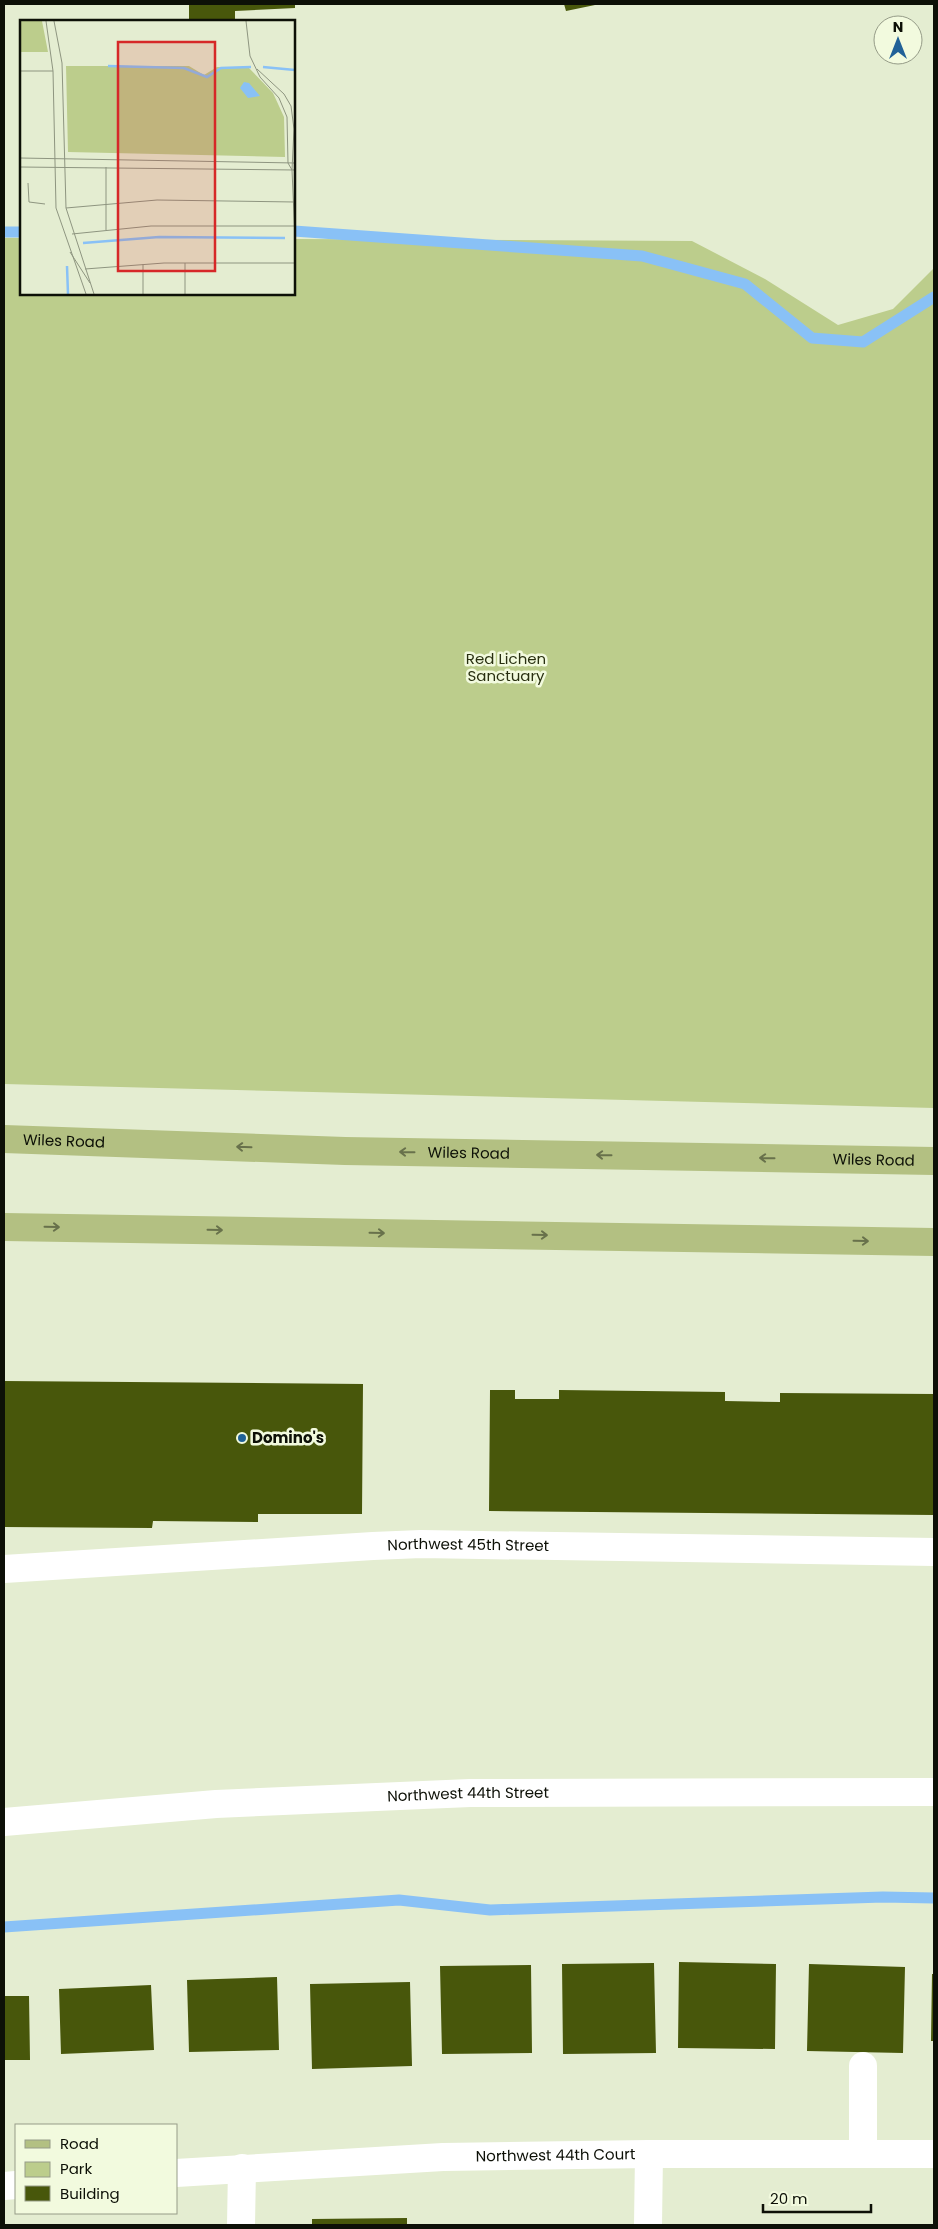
<svg xmlns="http://www.w3.org/2000/svg" width="938" height="2229" viewBox="0 0 938 2229" font-family="Poppins,sans-serif">
<style>
.green{fill:#bccd8c}
.lines{fill:none;stroke-linecap:round;stroke-linejoin:round}
.stream{stroke:#89c1f6;stroke-width:11}
.building{fill:#48570b}
.minor{stroke:#fff;stroke-width:28}
.major{stroke:#b3c082;stroke-width:28}
.oneway{stroke:#68714b}
.poi-dot{fill:#216197;stroke:#f2fade;stroke-width:2}
.labels{text-anchor:middle;stroke-width:5;stroke-linejoin:round;paint-order:stroke}
.park-label{font-size:15px;fill:#282f10;stroke:#f2fade}
.street-label{font-size:15px;fill:#0d1007;stroke:#f2fade}
.poi-label{font-size:15px;font-weight:bold;fill:#0d1007;stroke:#f2fade;text-anchor:start}
.inset-river{fill:none;stroke:#89c1f6;stroke-width:2.5}
.inset-road{fill:none;stroke:#8e9580;stroke-width:1}
.view{fill:#d62828;fill-opacity:0.15;stroke:#d62828;stroke-width:2.5}
.inset-edge{fill:none;stroke:#0d1007;stroke-width:2.5}
</style>
<rect width="100%" height="100%" fill="#e4edd1"/>
<path class="green" d="M4 238H21V294H294V239L692 241 765 279 838 325 893 309 934 268V1108L4 1084Z"/>
<g class="lines">
<path class="stream" d="M294 231 642 256 745 284 812 338 863 342 934 297
M4 232H21
M4 1927 399 1900 490 1910 883 1897 934 1898"/>
</g>
<path class="building" d="M189 4H295V8L235 11V21H189Z
M564 4H595V5L566 11Z
M4 1381 363 1384 362 1514H258V1522L153 1521 152 1528 4 1527Z
M490 1390H515V1399H559V1390L644 1391 725 1392V1401L780 1402V1393L934 1394V1515L489 1511Z
M679 1962 776 1964 775 2049 678 2048Z
M654 1963 656 2053 563 2054 562 1964Z
M809 1964 905 1967 903 2053 807 2051Z
M531 1965 532 2053 442 2054 440 1966Z
M932 1974H934V2041H931Z
M277 1977 279 2050 189 2052 187 1980Z
M410 1982 412 2066 312 2069 310 1984Z
M151 1985 154 2050 61 2054 59 1989Z
M4 1996H29L30 2060H4Z
M407 2218V2225H312V2219Z"/>
<g class="lines">
<g class="minor">
<path id="s1" d="M4 1569 373 1546 421 1544 934 1552"/>
<path id="s2" d="M4 1822 216 1804 470 1793 934 1792"/>
<path d="M863 2066V2154"/>
<path id="s3" d="M176 2173 443 2157 649 2154H934"/>
<path d="M4 2186 16 2185"/>
<path d="M241 2225 242 2168"/>
<path d="M648 2225 649 2154"/>
</g>
<g class="major">
<path id="s4" d="M4 1139 345 1151 934 1161"/>
<path d="M4 1227 934 1242"/>
</g>
</g>
<defs><path id="oneway-shaft" d="M-6 0H5M1.5-3L5.5 0L1.5 3" fill="none" stroke-width="1.6" stroke-linecap="round" stroke-linejoin="round" transform="scale(1.25)"/></defs>
<g class="oneway">
<use href="#oneway-shaft" transform="translate(244 1147) rotate(-178)"/>
<use href="#oneway-shaft" transform="translate(407 1152) rotate(-179)"/>
<use href="#oneway-shaft" transform="translate(604 1155) rotate(-179)"/>
<use href="#oneway-shaft" transform="translate(767 1158) rotate(-179)"/>
<use href="#oneway-shaft" transform="translate(52 1227) rotate(1)"/>
<use href="#oneway-shaft" transform="translate(215 1230) rotate(1)"/>
<use href="#oneway-shaft" transform="translate(377 1233) rotate(1)"/>
<use href="#oneway-shaft" transform="translate(540 1235) rotate(1)"/>
<use href="#oneway-shaft" transform="translate(861 1241) rotate(1)"/>
</g>
<circle class="poi-dot" cx="242" cy="1438" r="5"/>
<g class="labels">
<g class="park-label">
<text x="506" y="664">Red Lichen<tspan x="506" dy="17">Sanctuary</tspan></text>
</g>
<g class="street-label">
<text dy="5" stroke="none"><textPath href="#s4" startOffset="60">Wiles Road</textPath></text>
<text dy="5" stroke="none"><textPath href="#s4" startOffset="465">Wiles Road</textPath></text>
<text dy="5" stroke="none"><textPath href="#s4" startOffset="870">Wiles Road</textPath></text>
<text dy="5" stroke="none"><textPath href="#s1" startOffset="465">Northwest 45th Street</textPath></text>
<text dy="5" stroke="none"><textPath href="#s2" startOffset="465">Northwest 44th Street</textPath></text>
<text dy="5" stroke="none"><textPath href="#s3" startOffset="380">Northwest 44th Court</textPath></text>
</g>
<g class="poi-label">
<text x="252" y="1443">Domino's</text>
</g>
</g>
<g transform="translate(20 20)">
<rect width="275" height="275" fill="#e4edd1"/>
<path d="M0 1H22L28 32H0ZM46 46H169L184 55 197 47 229 48 253 73 264 97 265 137 48 132Z" fill="#bccd8c"/>
<path d="M224 62 229 63 240 76 228 78 220 68Z" fill="#89c1f6"/>
<path class="inset-river" d="M88 46 164 48 187 57 201 48 231 47M243 47 275 50M63 223 139 217 265 218M47 246 48 274"/>
<path class="inset-road" d="M26 1 33 51 36 188 66 274M34 1 42 43 46 188 74 274M226 1 230 36 240 57 259 78 267 97 268 143 272 150M237 49 264 74 271 86 274 109 272 150 275 218M0 51H33M0 138 275 143M0 147 275 150M8 163 9 182 25 184M46 188 137 180 275 182M86 210V147M52 214 131 206H275M50 232 70 263M165 243V274M65 249 144 243H275M123 274V244"/>
<path class="view" d="M98 22H195V251H98Z"/>
<rect width="275" height="275" class="inset-edge"/>
</g>
<rect width="938" height="2229" fill="none" stroke="#0d1007" stroke-width="10"/>
<rect x="15" y="2124" width="162" height="90" fill="#f2fade" stroke="#969c88"/>
<rect x="25" y="2140" width="25" height="8" fill="#b3c082" stroke="#969c88"/>
<text x="60" y="2149" font-size="15" fill="#0d1007">Road</text>
<rect x="25" y="2162" width="25" height="15" fill="#bccd8c" stroke="#969c88"/>
<text x="60" y="2174" font-size="15" fill="#0d1007">Park</text>
<rect x="25" y="2186" width="25" height="15" fill="#48570b" stroke="#969c88"/>
<text x="60" y="2199" font-size="15" fill="#0d1007">Building</text>
<g transform="translate(898 40)"><circle r="24" fill="#f2fade" stroke="#969c88"/>
<path d="M0-4L9 19L0 12L-9 19Z" fill="#216197"/>
<text y="-8" font-size="14" font-weight="bold" text-anchor="middle" fill="#0d1007">N</text>
</g>
<path d="M763 2204v8h108v-8" fill="none" stroke="#0d1007" stroke-width="2.5"/>
<text x="770" y="2204" font-size="15" fill="#0d1007" stroke="#f2fade" stroke-width="4" paint-order="stroke">20 m</text>
</svg>
